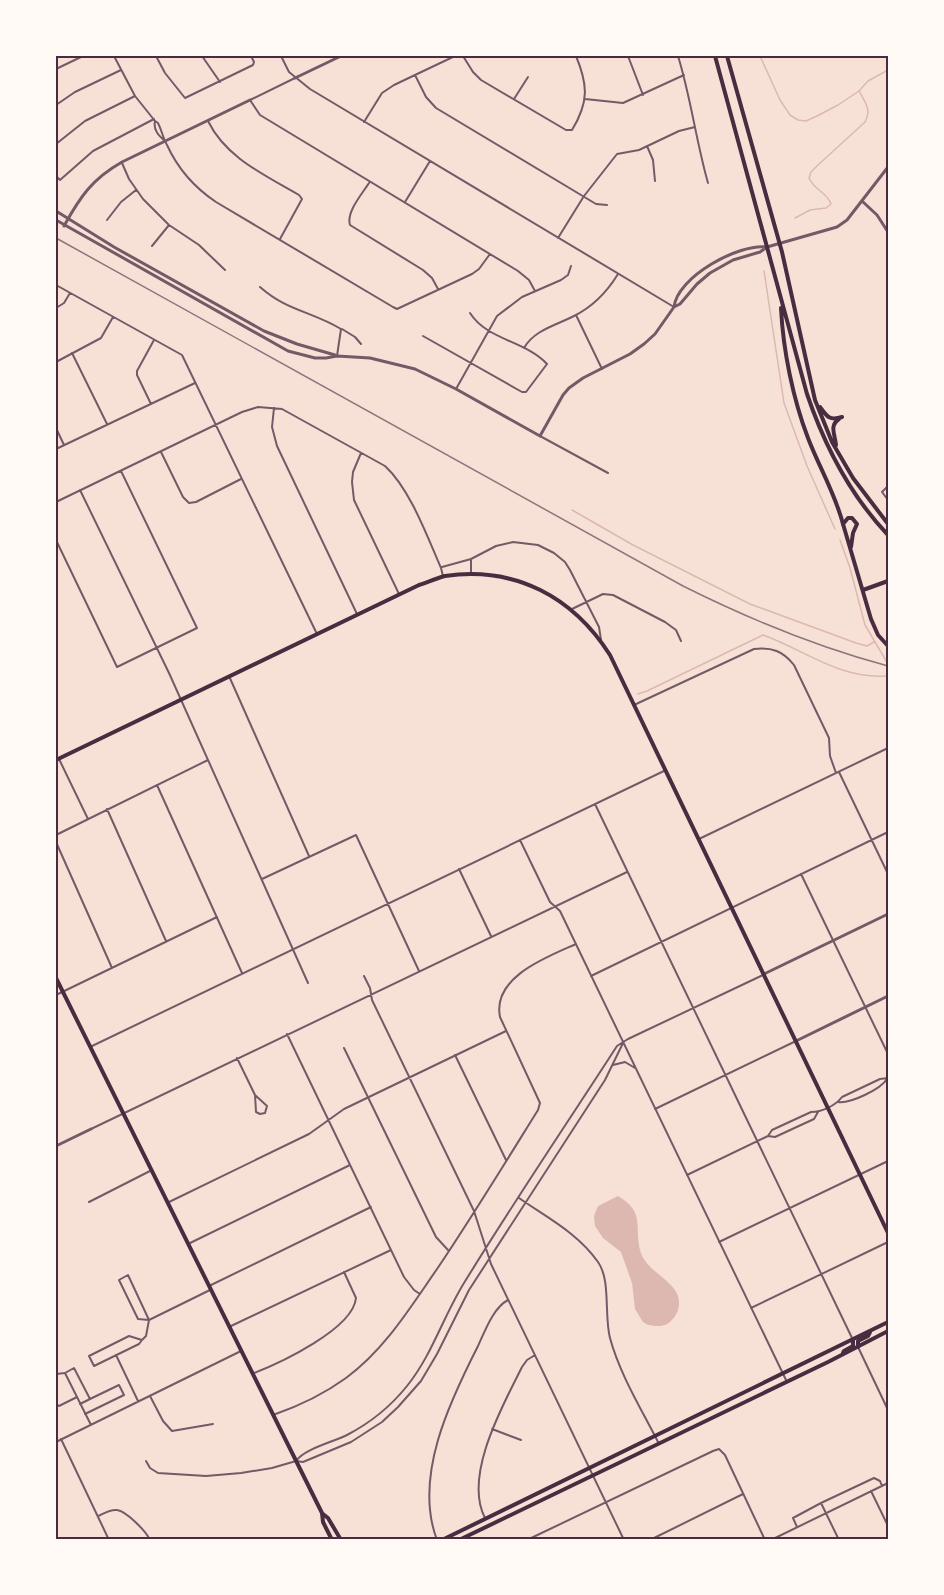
<svg xmlns="http://www.w3.org/2000/svg" width="944" height="1595" viewBox="0 0 944 1595" font-family="'Libre Baskerville',serif">
<style>
.water{fill:#dcb8b0}
.lines{fill:none;stroke-linecap:round;stroke-linejoin:round}
.stream{stroke:#dcb8b0;stroke-width:1.5}
.minor{stroke:#755966;stroke-width:2}
.tertiary{stroke:#755966;stroke-width:3}
.secondary{stroke:#4a2c40;stroke-width:4}
.trunk{stroke:#4a2c40;stroke-width:4}
.rail{stroke:#8f747c;stroke-width:1.5}
.neatline{fill:none;stroke:#4a2c40;stroke-width:2}
</style>
<rect width="100%" height="100%" fill="#f7e1d7"/>
<path class="water" d="M618 1196C647 1213 633 1228 641 1253 648 1275 686 1283 678 1310 676 1316 672 1321 667 1324 661 1327 655 1326 648 1325L643 1322 635 1309 632 1283 621 1252 603 1238 595 1226 594 1216 598 1206Z"/>
<g class="lines">
<path class="stream" d="M760 56 780 100 790 115 798 120 806 121 817 116 838 105 859 91 868 81 888 70
M795 218 810 210 826 208 831 204C827 192 814 190 809 178L811 172 818 165 865 122C872 110 865 102 859 91
M764 271 784 403 807 466 835 529
M572 510 633 545 750 604 856 643 867 646 874 642
M840 540 850 568 865 625 888 664
M638 694 647 691 763 635C805 650 839 679 886 676L888 672"/>
<path class="minor" d="M114 56 135 96 155 121 158 123C162 131 163 138 167 145 178 169 195 188 216 202L393 307 397 309 472 274 479 269 490 254
M156 56 165 73 185 98 253 65 254 62 251 56
M202 56 220 82
M281 56 289 72 310 89 674 307
M463 56 473 72 481 80 566 130H572C589 102 588 85 576 56
M628 56 643 95
M678 56C691 98 696 141 708 183
M56 69 83 56
M415 75 426 97 436 108 596 204 607 205
M295 78 250 100 260 115 518 271 529 280 535 291
M514 99 528 77
M585 99 623 103 684 75
M56 105 75 92 121 70
M155 121C153 130 159 136 165 141
M208 121C226 158 265 175 299 195L302 199 280 239
M364 122 382 93 394 85 455 56
M56 144 85 121 135 96
M647 146 653 160 655 181
M122 163 129 179 143 199 169 225 199 245 225 270
M56 176 60 180 93 151 154 119
M369 183C362 194 346 212 350 225L423 270 432 278 438 289
M405 202 430 161
M107 220 121 202 136 190
M558 238 584 196 617 154 639 150 679 131 695 127
M152 246 169 225
M56 285 182 355 317 634
M260 287C287 311 311 311 341 329L337 356
M56 308 64 303 70 293
M576 315 602 369
M342 329 355 337 361 344
M423 336 522 392H526L547 364C526 341 487 340 470 313
M524 348C534 330 557 325 574 316 594 306 607 292 618 274
M72 353 107 424
M56 362 101 338 113 317
M456 389 497 316 522 297 561 280 568 275 571 266
M151 404 137 375V371L154 340
M274 408 272 427 277 446 357 614
M56 428 64 445
M540 436 608 473
M56 449 195 383
M161 452 183 497 189 503 196 502 241 479
M361 453 353 472 352 482 354 500 399 594
M888 486 882 492 888 500
M80 490 169 673 308 983
M56 502 242 412 258 407 282 409 385 466C410 489 427 536 441 568L443 576
M56 540 117 667 197 628 121 471
M442 567 471 559
M471 574V559L496 546 513 542 538 545 554 553 565 562 570 570 599 627 601 640
M572 609 603 594 613 595 665 622 676 630 681 641
M56 648 57 655 56 656
M229 676 309 856
M634 705 754 649C772 647 783 651 794 665L829 738 830 756 836 773
M59 759 88 819
M839 772 888 874
M157 785 242 973
M595 804 853 1340
M107 809 166 941
M56 835 208 760
M699 839 888 748
M520 840 550 902 560 911 787 1382
M56 842 112 968
M459 869 491 936
M801 874 888 1054
M262 879 356 835 419 971
M364 976 370 988 372 1000 474 1211 491 1264 624 1540
M591 976 888 832
M56 995 217 917
M287 1034 404 1277 414 1290 420 1294
M90 1047 666 770
M344 1048 436 1237 448 1250
M455 1055 506 1160
M237 1058 255 1095 256 1112 260 1114 265 1113 267 1106 255 1095
M613 1065 625 1062 635 1068
M838 1102C850 1104 881 1089 887 1079
M655 1109 796 1041
M91 1129 627 872
M768 1136 775 1137 814 1119 818 1112
M687 1175 768 1136 772 1130 811 1112C822 1112 835 1106 842 1097L880 1079 888 1078
M519 1198C546 1217 578 1233 598 1262 611 1280 604 1316 610 1338 620 1375 642 1410 659 1444
M89 1202 150 1171
M167 1203 309 1134 344 1109 506 1031
M719 1242 888 1161
M188 1244 350 1165
M128 1275 149 1320 138 1319 119 1280Z
M209 1286 371 1207
M751 1308 888 1242
M231 1326 391 1250
M129 1336 142 1340 139 1344 94 1366 89 1356Z
M142 1340 146 1336 149 1320 210 1290
M858 1347 888 1410
M116 1355 138 1401
M65 1373 77 1397
M254 1373C280 1363 353 1329 356 1298L344 1272
M56 1374 65 1373 74 1368 90 1399 80 1404
M150 1396 163 1421 172 1431 213 1424
M56 1404 59 1406 77 1397 91 1425
M85 1414 124 1395 119 1385 90 1399
M273 1415C299 1406 324 1394 346 1378 385 1349 410 1308 437 1269 472 1217 505 1163 538 1110L540 1103 500 1017C492 977 547 957 576 944
M492 1429 521 1440
M61 1439 109 1540
M56 1442 241 1351
M146 1461 150 1468 158 1473 206 1476 241 1473 272 1468 296 1461 303 1462 351 1442 382 1422 398 1407 421 1381 437 1354 469 1290 605 1080 623 1043
M296 1461C304 1449 333 1442 347 1435 370 1423 391 1406 407 1386 432 1355 443 1317 464 1283 513 1203 566 1125 617 1046L628 1039 763 975
M871 1491 888 1526
M98 1516C103 1514 110 1509 117 1510 126 1511 146 1531 150 1540
M485 1518C463 1476 503 1405 522 1367L527 1360 535 1355
M797 1527 793 1518 821 1503
M437 1540C413 1477 450 1401 478 1346 485 1331 493 1308 508 1300
M527 1540 713 1451 719 1449 725 1455 765 1540
M650 1540 743 1494
M771 1540 888 1483
M839 1540 821 1503 874 1478 880 1481 882 1486"/>
<path class="tertiary" d="M295 78 341 56
M862 201 877 215 888 232
M56 211 114 247 264 331 297 344 335 355
M56 220 288 351 315 358H326L337 356 370 358 415 369 456 389 540 436 563 395 569 388 583 378 630 354 644 344 655 334 674 307 680 304 697 284 710 273 733 260 760 252 767 247 837 227 847 220 888 167
M64 226C80 197 92 179 122 162L250 100
M674 307C677 277 739 243 767 247
M764 974 888 914
M796 1041 888 996
M56 1146 91 1129"/>
<path class="secondary" d="M851 547 853 533 857 524 852 518H848L843 524 871 619 878 635 888 646
M56 760 419 585C428 582 437 578 445 576 516 566 573 597 610 655L888 1233
M56 978 322 1513 323 1522 332 1540
M858 1347V1341L868 1336 870 1332
M843 1353 844 1351 853 1346V1340
M323 1514 328 1518 341 1540
M442 1540 888 1322
M459 1540 828 1362 888 1331"/>
<path class="trunk" d="M715 56 807 394C825 447 850 495 888 535
M727 56 782 252 815 400 832 442 853 478 888 524
M781 308C783 350 793 399 808 438 819 467 835 493 843 524
M820 407C827 417 830 421 842 417
M836 445C835 434 829 426 839 419
M863 590 888 581"/>
<path class="rail" d="M56 238 683 586C749 619 817 647 888 666"/>
</g>
<rect width="944" height="1595" fill="none" stroke="#fffaf5" stroke-width="114"/>
<rect x="57" y="57" width="830" height="1481" class="neatline"/>
</svg>
